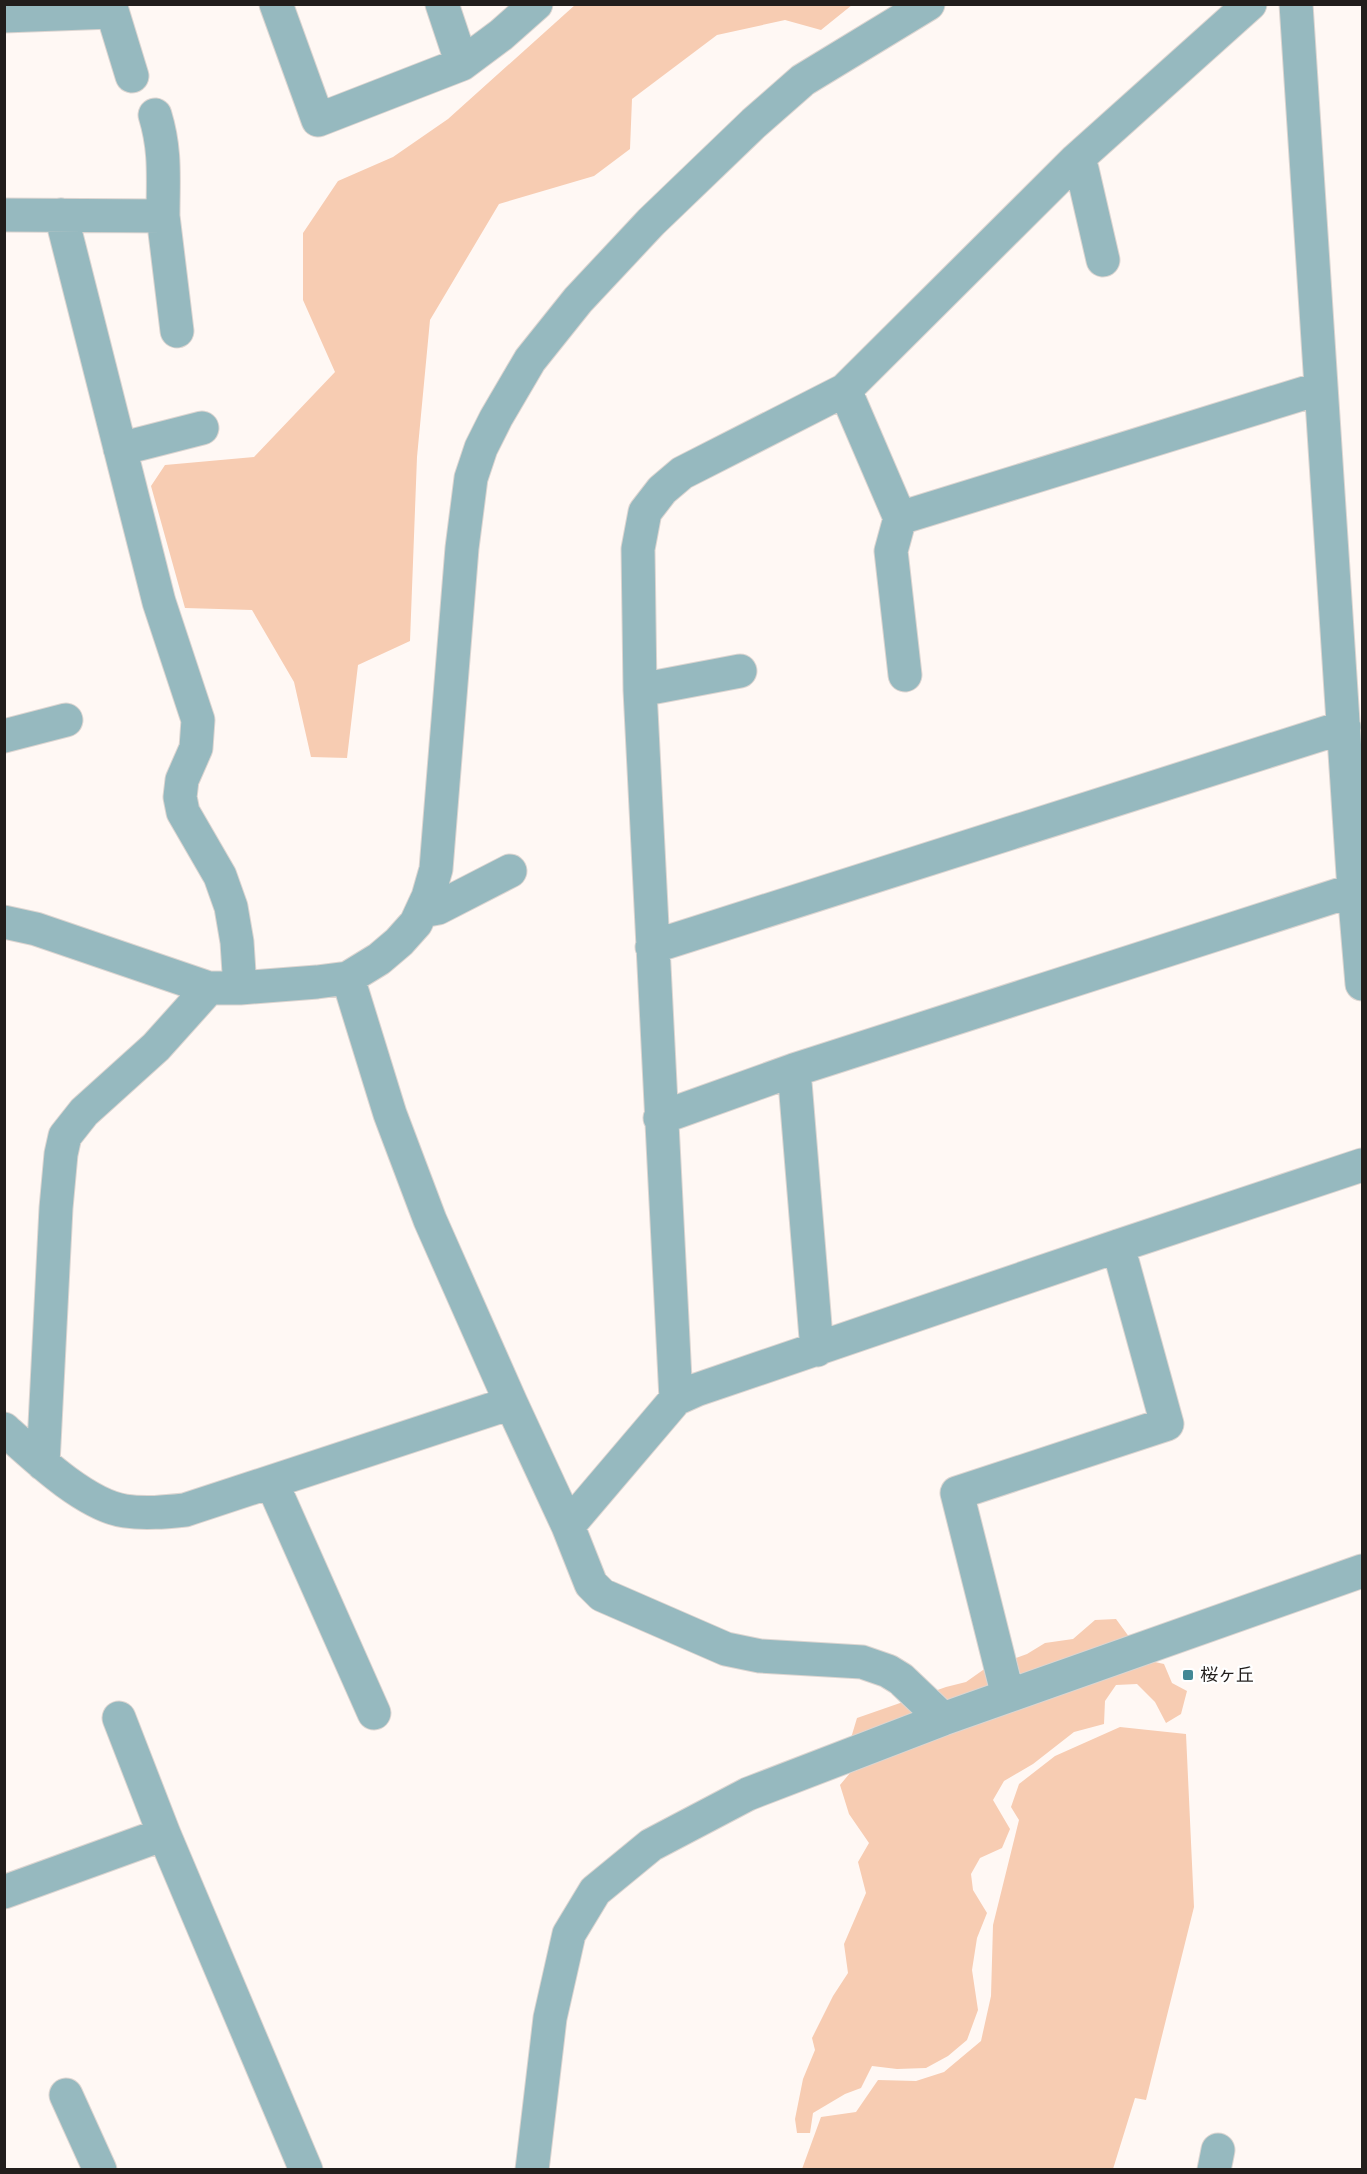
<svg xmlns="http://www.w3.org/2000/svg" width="1367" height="2174" viewBox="0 0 1367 2174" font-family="'Noto Sans','Noto Sans JP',sans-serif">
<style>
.green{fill:#f7ccb2}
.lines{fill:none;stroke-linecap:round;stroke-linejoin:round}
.minor-casing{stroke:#dcd5d1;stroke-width:35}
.minor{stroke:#96b9bf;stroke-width:33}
.poi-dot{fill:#438895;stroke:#fff;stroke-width:2}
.labels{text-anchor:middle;stroke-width:4.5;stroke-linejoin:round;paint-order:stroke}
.poi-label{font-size:18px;fill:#221e1c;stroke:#fff;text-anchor:start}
</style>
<rect width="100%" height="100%" fill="#fff8f4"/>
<path class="green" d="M575 5H852L821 30 785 20 717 35 632 99 630 149 594 176 499 204 430 320 417 457 410 641 358 665 347 758 311 757 294 682 252 610 185 608 151 486 165 465 254 457 335 372 303 300V233L338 181 393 157 448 119Z
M1116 1619 1146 1660 1164 1664 1172 1683 1187 1691 1181 1714 1166 1723 1155 1702 1137 1684 1116 1685 1105 1701 1104 1724 1074 1732 1033 1764 1004 1781 993 1800 1010 1829 1002 1848 980 1858 971 1874 973 1890 987 1913 977 1938 972 1970 978 2010 967 2040 948 2056 926 2068 897 2069 872 2066 861 2088 845 2094 813 2113 810 2133H797L795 2119 803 2079 815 2050 812 2038 833 1996 848 1973 844 1944 866 1893 858 1862 869 1843 849 1814 840 1785 850 1773 851 1738 857 1718 946 1687 966 1682 983 1670 1027 1654 1045 1643 1073 1639 1095 1620Z
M1120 1727 1186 1734 1194 1907 1146 2100 1135 2098 1113 2169H802L821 2117 856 2112 878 2080 916 2081 944 2072 981 2041 991 1996 993 1925 1019 1820 1011 1807 1019 1784 1055 1756Z"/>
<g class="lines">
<g class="minor-casing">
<path id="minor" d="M110 4 132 76
M276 4 318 120 462 64 501 35 536 4
M442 4 462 64
M1296 4 1354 890 1362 984
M4 16 112 12
M1076 160 1082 169 1103 260
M4 215 163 216C163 178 166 151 155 115
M61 215 159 602 198 720 196 748 182 780 180 797 183 812 220 876 231 907 237 942 240 988
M163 216 177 331
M845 390 900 518 1321 388
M120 449 202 428
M900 518 891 551 905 675
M640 690 740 671
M4 736 66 720
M422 911 438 908 510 871
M4 922 36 929 209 988H240L317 982 348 978 379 959 399 942 416 923 428 897 436 869 462 548 471 478 481 448 496 418 530 360 578 300 651 222 754 123 803 80 928 4
M652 947 1344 727
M348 978 390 1114 430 1220 511 1403 568 1526 591 1584 602 1595 726 1649 760 1656 862 1662 888 1671 901 1679 943 1719
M794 1070 817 1350
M660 1118 794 1070 1354 890
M676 1399 640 690 638 549 645 512 662 490 682 473 845 390 1076 160 1250 4
M4 1429C34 1456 85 1505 125 1511 145 1514 165 1512 185 1510L511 1403
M43 1464 56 1208 61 1154 65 1136 84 1112 156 1047 209 988
M272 1483 374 1713
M568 1526 676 1399 696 1390 1118 1246 1362 1165
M1008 1696 957 1493 1167 1424 1118 1246
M119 1718 164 1834 306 2170
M4 1892 164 1834
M66 2095 100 2170
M532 2170 550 2018 569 1934 595 1891 651 1845 748 1794 943 1719 1362 1571
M1214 2170 1218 2150"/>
</g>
<use href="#minor" class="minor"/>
</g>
<rect class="poi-dot" x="1182" y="1669" width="12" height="12" rx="3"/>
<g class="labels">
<g class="poi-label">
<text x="1200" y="1681">桜ヶ丘</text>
</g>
</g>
<rect width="1367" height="2174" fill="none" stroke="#221e1c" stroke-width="12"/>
</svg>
